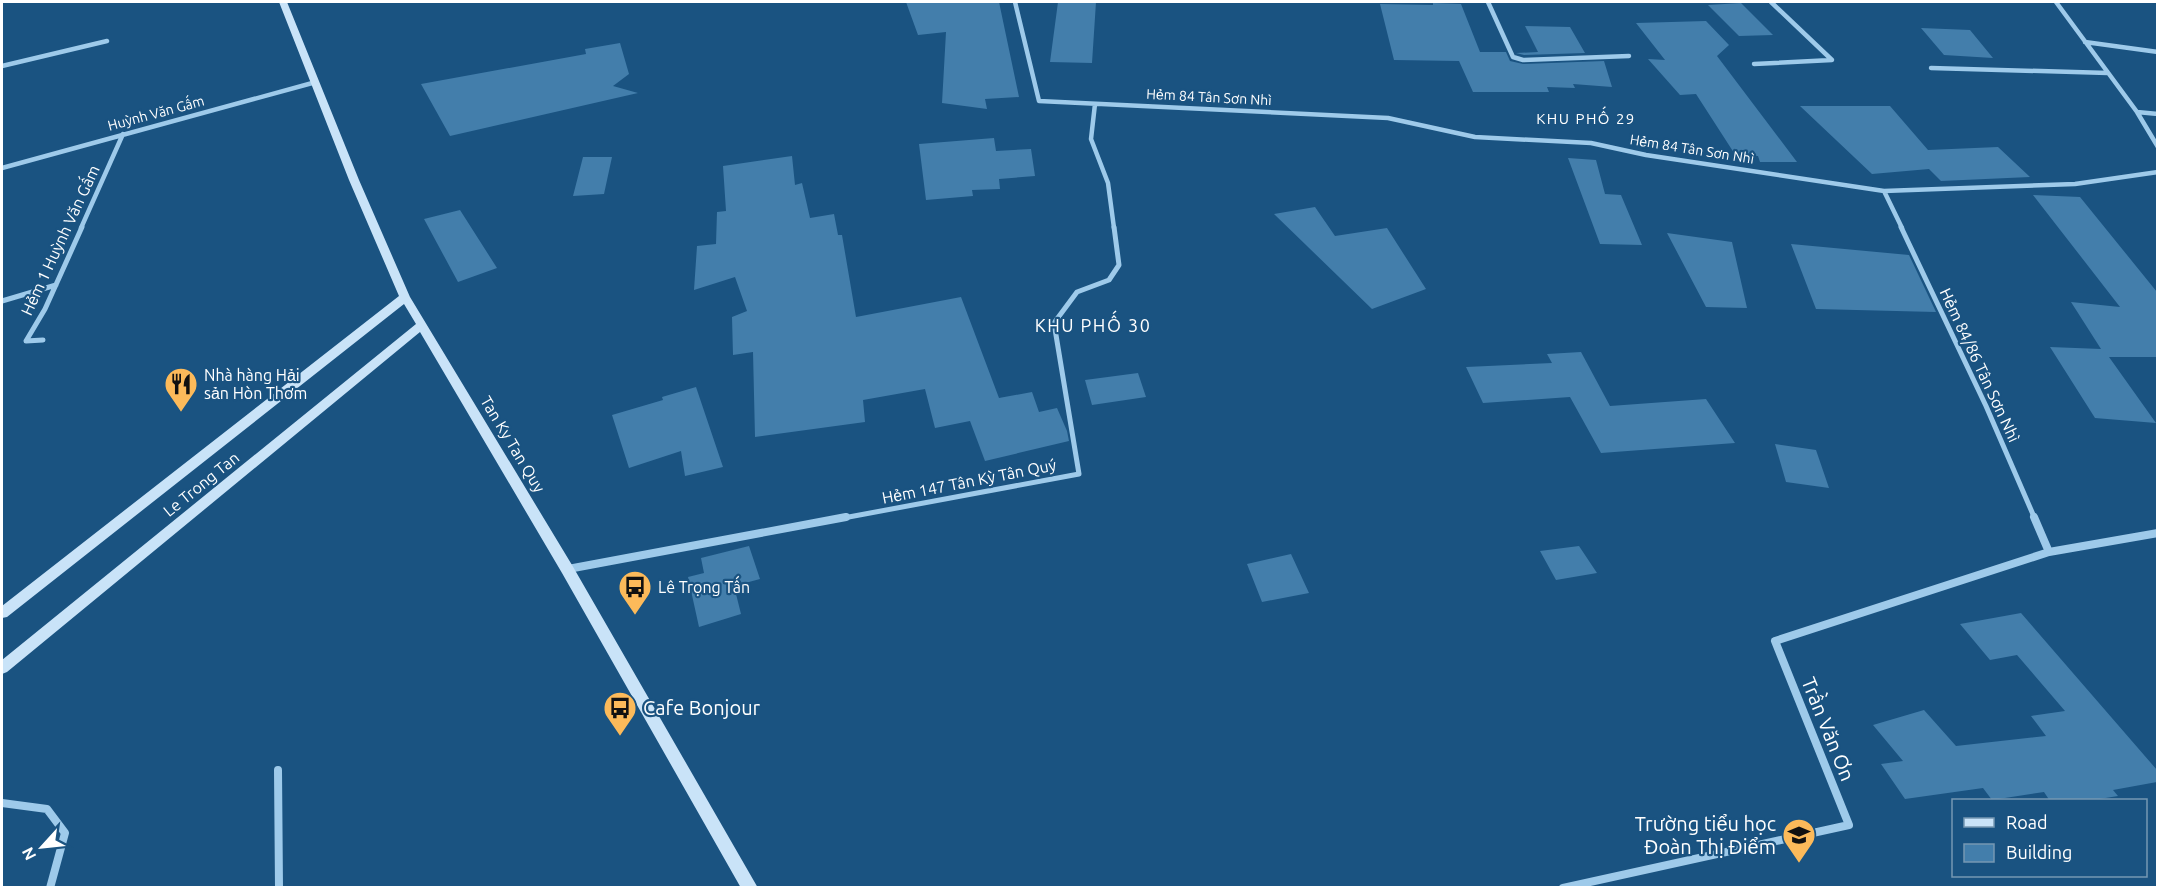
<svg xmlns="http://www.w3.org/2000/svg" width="2159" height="889" viewBox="0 0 2159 889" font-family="Ubuntu,sans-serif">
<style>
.building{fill:#437eab}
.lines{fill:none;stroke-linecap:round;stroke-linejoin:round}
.minor-far2{stroke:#9ecaea;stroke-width:4.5}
.minor-far1{stroke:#9ecaea;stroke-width:5}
.minor{stroke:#9ecaea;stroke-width:8}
.secondary{fill:#c9e3f8;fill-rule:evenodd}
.labels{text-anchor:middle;stroke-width:4.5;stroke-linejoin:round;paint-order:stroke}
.far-street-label{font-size:14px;fill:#fff;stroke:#1a5381}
.far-neighbourhood-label{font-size:15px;letter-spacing:1.5px;fill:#fff;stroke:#1a5381}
.street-label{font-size:16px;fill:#fff;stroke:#1a5381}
.poi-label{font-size:16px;fill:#fff;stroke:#1a5381;text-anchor:start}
.neighbourhood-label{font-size:18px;letter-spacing:1.5px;fill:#fff;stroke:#1a5381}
.near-poi-label{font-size:20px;fill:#fff;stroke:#1a5381;text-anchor:start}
.near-street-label{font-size:20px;fill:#fff;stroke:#1a5381}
</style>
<rect width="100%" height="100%" fill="#1a5381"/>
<path class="building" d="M906 2H999L1019 97 985 99 987 109 942 103 946 32 918 35Z
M1058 2H1096L1092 63 1050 62Z
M1433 3 1461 4 1480 52H1506L1510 61 1523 64 1604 61 1612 87 1573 84 1575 88 1547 87 1549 92H1473L1459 61 1394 60 1380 4 1433 5Z
M1741 3 1773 35 1739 36 1708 5Z
M1706 21 1729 45 1717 56 1797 162H1760L1758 156H1736L1696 94 1680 95 1648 59 1665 60 1636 23Z
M1525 26 1570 27 1585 53 1524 55 1516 53 1538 52Z
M1921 28 1970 30 1993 58 1944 55Z
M620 43 629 74 613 86 638 93 450 136 421 84 586 54 585 49Z
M1800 106H1890L1928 150 1998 147 2030 177 1941 181 1929 169 1872 174Z
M994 138 996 151 1031 149 1035 176 999 179 1000 189 972 190 973 196 926 200 919 144Z
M792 156 795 185 802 183 810 218 834 214 838 235H842L856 317 961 297 999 398 1032 392 1039 412 1057 408 1067 431 1069 441 985 461 970 421 935 428 925 389 863 400 865 422 755 437 753 352 733 355 732 317 747 311 735 277 694 290 697 246 716 244 717 212 726 211 723 166Z
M583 157H612L604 194 573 196Z
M1568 158 1596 160 1605 194 1621 195 1642 245 1600 244Z
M2033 195 2080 197 2157 292V357H2109L2156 423 2095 418 2050 347 2101 349 2071 302 2120 307Z
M1315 207 1335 236 1387 228 1426 289 1372 309 1274 214Z
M460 210 497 268 458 282 424 219Z
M1667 233 1732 242 1747 308 1706 307Z
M1791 244 1909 255 1936 312 1816 309Z
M1581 352 1610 406 1706 399 1735 443 1601 453 1570 397 1483 403 1466 367 1552 363 1547 354Z
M1138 373 1146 397 1092 405 1085 380Z
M696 387 723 467 685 476 681 451 629 468 612 415 663 400 662 397Z
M1775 444 1816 450 1829 488 1786 482Z
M749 546 760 579 734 586 741 614 699 627 688 577 704 573 701 558Z
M1579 546 1597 573 1556 580 1540 551Z
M1291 554 1309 593 1262 602 1247 564Z
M2021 613 2157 770V782L2113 790 2118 796 2087 801H2050L2044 792 1992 800 1983 788 1905 799 1881 764 1903 761 1873 725 1924 710 1956 746 2046 736 2031 716 2065 711 2017 655 1990 660 1960 624Z"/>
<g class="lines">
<path class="minor-far2" d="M1015 2 1039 101 1388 118 1475 137 1591 143 1646 155 1884 191 2075 184 2158 172
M1488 2 1513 57 1523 60 1629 56
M2056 2 2137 112 2158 147
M2085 42 2158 52
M1754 64 1832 60 1771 2
M2 66 107 41
M1931 68 2108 73
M1095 104 1091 139 1108 183 1114 228
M2137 112 2158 114
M2 168 316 82
M1884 191 1902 228
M81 228 123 134"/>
<path class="minor-far1" d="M1901 227 1986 406 2035 519
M2 301 56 285
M43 340 26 341 45 309 82 227
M838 519 1079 474 1054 323 1077 292 1109 280 1119 265 1114 227"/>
<path class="minor" d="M2034 517 2049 552
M568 569 846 517
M278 770 279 888
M2 803 47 809 65 833 50 888
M1563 888 1849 825 1775 641 2049 552 2158 533"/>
<path class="secondary" d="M279 2H287L359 180 410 297 572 565 758 888H741L562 573 420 332 7 672 2 674V660L416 324 404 304 7 617 2 618V606L399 296 349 180Z"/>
</g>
<defs>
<g id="restaurant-pin" transform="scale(1.725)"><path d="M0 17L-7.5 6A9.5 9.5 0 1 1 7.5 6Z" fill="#fcba5a" stroke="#1a5381"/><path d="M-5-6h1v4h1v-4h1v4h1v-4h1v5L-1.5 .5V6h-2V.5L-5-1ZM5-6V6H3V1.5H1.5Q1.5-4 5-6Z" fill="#111"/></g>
<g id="bus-pin" transform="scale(1.725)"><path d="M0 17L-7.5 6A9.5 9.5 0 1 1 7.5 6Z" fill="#fcba5a" stroke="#1a5381"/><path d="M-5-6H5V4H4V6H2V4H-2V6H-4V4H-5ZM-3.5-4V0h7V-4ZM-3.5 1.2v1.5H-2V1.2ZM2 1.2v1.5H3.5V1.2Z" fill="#111"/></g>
<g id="school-pin" transform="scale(1.725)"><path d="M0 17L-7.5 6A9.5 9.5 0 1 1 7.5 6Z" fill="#fcba5a" stroke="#1a5381"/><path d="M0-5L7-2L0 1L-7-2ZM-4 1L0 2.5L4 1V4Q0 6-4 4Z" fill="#111"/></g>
</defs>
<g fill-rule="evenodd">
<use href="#restaurant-pin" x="181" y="384"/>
<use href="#bus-pin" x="635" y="587"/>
<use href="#bus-pin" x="620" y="708"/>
<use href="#school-pin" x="1799" y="835"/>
</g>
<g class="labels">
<g class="far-street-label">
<text transform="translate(1209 97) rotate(3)" y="5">Hẻm 84 Tân Sơn Nhì</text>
<text transform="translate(156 113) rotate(-15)" y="5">Huỳnh Văn Gấm</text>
<text transform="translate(1692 149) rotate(9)" y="5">Hẻm 84 Tân Sơn Nhì</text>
</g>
<g class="far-neighbourhood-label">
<text x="1586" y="124">KHU PHỐ 29</text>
</g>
<g class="street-label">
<text transform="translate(60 240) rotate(-65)" y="6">Hẻm 1 Huỳnh Văn Gấm</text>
<text transform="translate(1980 365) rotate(65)" y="6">Hẻm 84/86 Tân Sơn Nhì</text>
<text transform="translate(513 444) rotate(59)" y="6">Tan Ky Tan Quy</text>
<text transform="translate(969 481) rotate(-11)" y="6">Hẻm 147 Tân Kỳ Tân Quý</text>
<text transform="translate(201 484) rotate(-39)" y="6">Le Trong Tan</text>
</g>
<g class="poi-label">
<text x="204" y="381">Nhà hàng Hải<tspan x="204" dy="18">sản Hòn Thơm</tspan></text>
<text x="658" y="593">Lê Trọng Tấn</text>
</g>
<g class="neighbourhood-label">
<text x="1093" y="332">KHU PHỐ 30</text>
</g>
<g class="near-poi-label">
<text x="643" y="715">Cafe Bonjour</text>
<text x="1776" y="831" text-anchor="end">Trường tiểu học<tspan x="1776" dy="23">Đoàn Thị Điểm</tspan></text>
</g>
<g class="near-street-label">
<text transform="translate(1828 729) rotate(68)" y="7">Trần Văn Ơn</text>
</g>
</g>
<rect width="2159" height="889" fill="none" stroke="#ffffff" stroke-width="6"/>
<rect x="1952" y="799" width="195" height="78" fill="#1a5381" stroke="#7698b3" stroke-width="1.5"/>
<rect x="1964" y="818" width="30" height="9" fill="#c9e3f8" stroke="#7698b3" stroke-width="1.5"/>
<text x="2006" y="829" font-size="18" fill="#ffffff">Road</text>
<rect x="1964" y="844" width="30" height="18" fill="#437eab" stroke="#7698b3" stroke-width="1.5"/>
<text x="2006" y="859" font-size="18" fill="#ffffff">Building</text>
<g transform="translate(42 847) rotate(243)" stroke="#1a5381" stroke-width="4.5" paint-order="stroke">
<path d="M0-4.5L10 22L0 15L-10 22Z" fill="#ffffff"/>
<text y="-9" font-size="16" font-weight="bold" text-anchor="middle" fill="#ffffff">N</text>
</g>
</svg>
